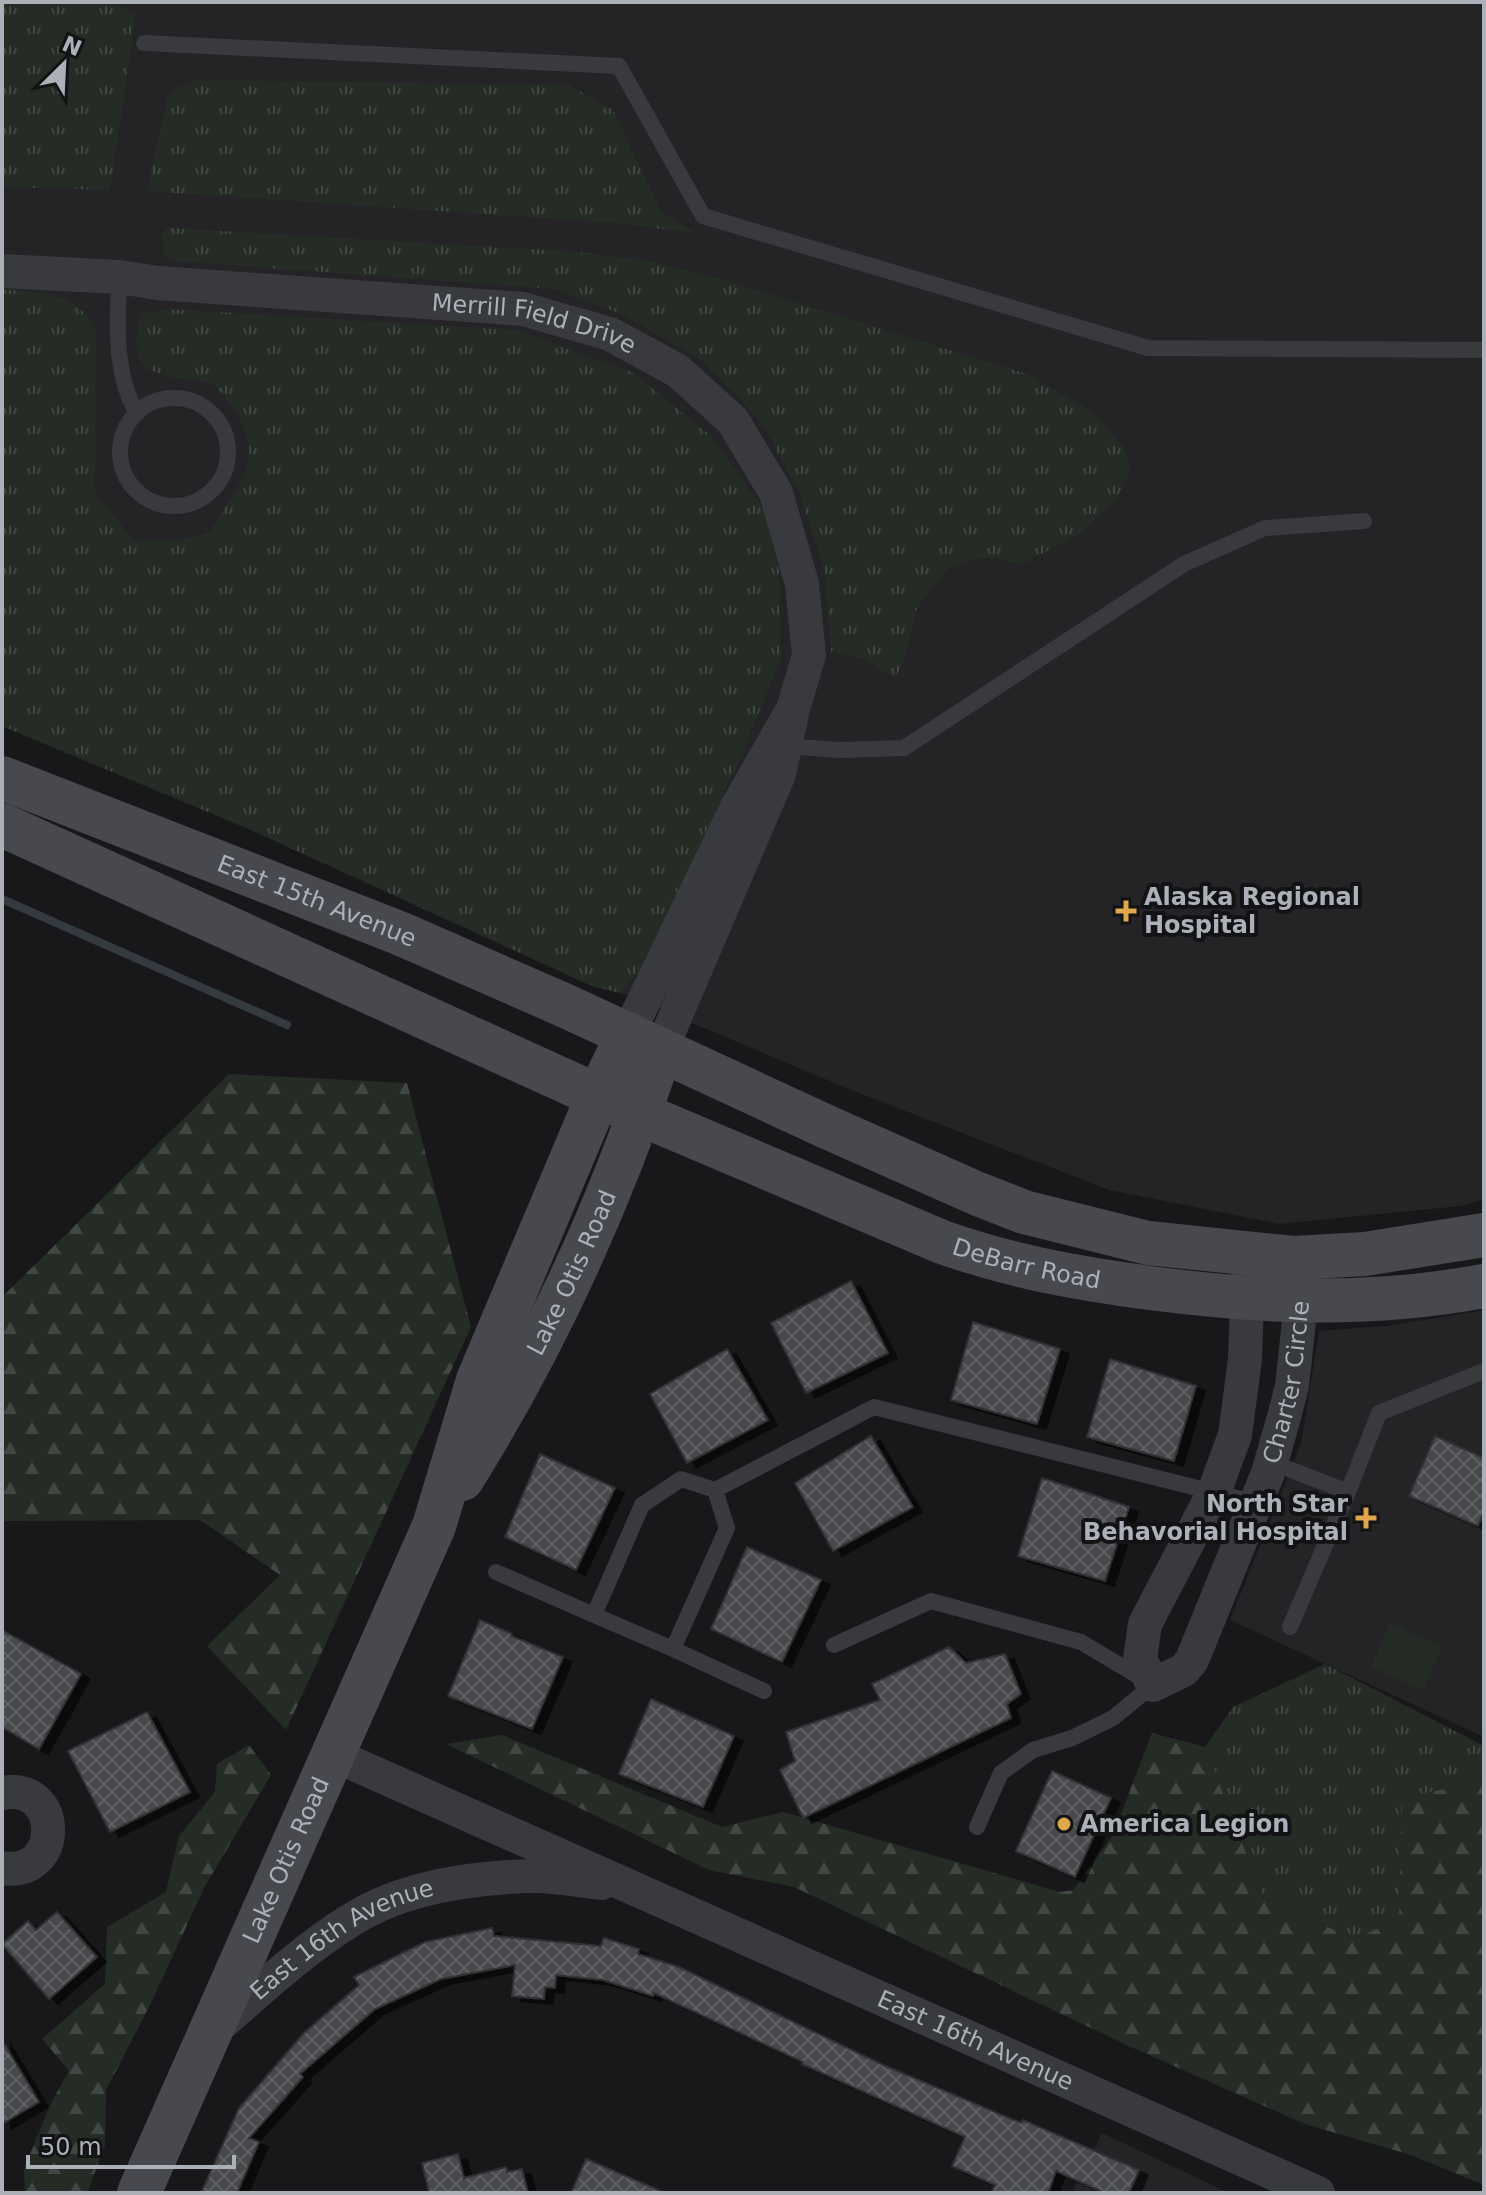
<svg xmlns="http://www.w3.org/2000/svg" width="1486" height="2195" viewBox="0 0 1486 2195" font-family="'DejaVu Sans',sans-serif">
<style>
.built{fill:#242427}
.grass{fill:url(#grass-tufts)}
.forest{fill:url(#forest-firs)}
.garden{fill:#242c25}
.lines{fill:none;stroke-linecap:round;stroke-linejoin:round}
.stream{stroke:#333b41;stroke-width:8}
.building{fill:url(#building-cross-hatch);stroke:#323235;stroke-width:2;filter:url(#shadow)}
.lane{stroke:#393a3e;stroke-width:16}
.street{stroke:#393a3e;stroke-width:34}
.secondary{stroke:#48494e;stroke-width:44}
.poi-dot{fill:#dea74c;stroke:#131315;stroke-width:3}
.labels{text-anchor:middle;stroke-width:8;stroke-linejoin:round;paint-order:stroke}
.street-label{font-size:24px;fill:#acb0b8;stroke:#131315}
.poi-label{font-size:24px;font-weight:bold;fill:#acb0b8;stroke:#131315;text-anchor:start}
</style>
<defs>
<pattern id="grass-tufts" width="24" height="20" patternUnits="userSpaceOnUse" patternTransform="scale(2)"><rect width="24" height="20" fill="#242c25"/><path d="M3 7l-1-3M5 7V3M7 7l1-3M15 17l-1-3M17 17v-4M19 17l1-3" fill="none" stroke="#414843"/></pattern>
<pattern id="forest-firs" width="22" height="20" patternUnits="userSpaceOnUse" patternTransform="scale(2)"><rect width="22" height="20" fill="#242c25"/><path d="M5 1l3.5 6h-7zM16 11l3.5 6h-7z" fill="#414843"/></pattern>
<pattern id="building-cross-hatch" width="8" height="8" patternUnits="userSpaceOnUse" patternTransform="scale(2)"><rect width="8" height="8" fill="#47484c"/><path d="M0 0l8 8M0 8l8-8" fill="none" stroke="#5f6064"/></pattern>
<filter id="shadow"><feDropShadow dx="9" dy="5" stdDeviation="0" flood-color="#0009"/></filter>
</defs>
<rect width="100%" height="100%" fill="#18181a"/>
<path class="built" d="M2 2H1484V1200L1461 1206 1279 1224 1109 1190 849 1089 620 993 592 986 251 830 2 726Z
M1484 1310V1458L1435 1436 1484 1511V1737L1230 1620 1301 1444 1319 1331 1387 1326Z
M1102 2133 1229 2193H1072Z"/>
<path class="grass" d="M2 2H110L136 13 110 190 2 187Z
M196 80 569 85 613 110 661 212 695 233 616 223 147 191 167 99 175 89Z
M168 228 566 251 644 260 707 275 1027 374 1093 412 1125 449 1130 473 1116 499 1079 534 1022 564 985 557 949 567 917 608 905 657 895 679 867 660 831 652 825 571 800 495 763 424 703 361 626 316 555 289 177 261 165 256 162 234Z
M2 289C38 293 84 293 96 333L95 493 134 541H175L209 533C251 466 272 451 213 383 164 375 121 379 142 314L167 309 516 330 633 373 710 435 764 510 779 571 781 658 738 763 659 931 637 973 620 993 592 986 251 830 2 726Z
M1325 1664 1484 1746V1776L1469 1784 1403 1798 1399 1919 1354 1939 1263 1897 1205 1747 1233 1707Z"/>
<path class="forest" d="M229 1074 407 1083 471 1327 286 1730 207 1646 280 1575 200 1520 2 1521V1297Z
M1152 1733 1205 1747 1263 1897 1354 1939 1399 1919 1402 1798 1469 1784 1484 1776V2185L1411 2155 1305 2124 1131 2047 794 1887 709 1870 446 1744 502 1735 722 1827 783 1812 1060 1892 1073 1890 1113 1835Z
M249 1745 271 1775 205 1886 150 2005 106 2090 105 2145 87 2193H25L24 2169 51 2103 69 2071 42 2039 105 1984 107 1927 166 1892 179 1836 215 1792 217 1764Z"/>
<path class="garden" d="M1390 1623 1442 1647 1423 1690 1371 1667Z"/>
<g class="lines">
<path class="stream" d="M2 899 287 1025"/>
</g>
<path class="building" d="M851 1281 888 1353 806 1393 771 1323Z
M973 1322 1060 1349 1037 1424 951 1400Z
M727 1349 768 1420 687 1463 650 1394Z
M1110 1359 1196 1386 1174 1461 1087 1437Z
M871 1436 913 1507 833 1551 795 1483Z
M1435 1436 1484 1458V1511L1478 1526 1409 1496Z
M540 1454 615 1488 576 1570 505 1537Z
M1042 1478 1129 1507 1105 1581 1018 1556Z
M747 1547 821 1580 782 1662 711 1629Z
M480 1620 512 1634 511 1636 563 1657 532 1729 448 1696Z
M2 1630 81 1674 39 1749 2 1727Z
M949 1647 966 1663 1005 1654 1021 1694 1007 1704 1011 1718 803 1818 780 1770 795 1761 786 1732 880 1700 872 1684Z
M651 1699 734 1736 703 1807 619 1774Z
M147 1712 190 1792 110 1832 68 1751Z
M1052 1771 1111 1798 1075 1877 1016 1851Z
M57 1912 97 1957 49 1999 2 1944 28 1921 36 1930Z
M492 1928 494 1936 601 1946 604 1938 639 1949 638 1954 679 1967 883 2065 1021 2123 1023 2120 1139 2170 1129 2193H1105L1056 2171 1048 2193H991L995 2185 952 2166 965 2137 802 2064 803 2062 654 1993 653 1996 603 1980 556 1975 555 1988 545 1987 544 1999 512 1996 515 1965 441 1979 375 2009 300 2074 303 2077 249 2138 259 2142 237 2193H201L239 2108 304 2033 359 1985 354 1977 425 1942Z
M2 2040 39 2102 2 2124Z
M458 2154 464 2178 506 2167 507 2172 522 2169 528 2193 429 2192 422 2163Z
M586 2159 665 2193H571Z"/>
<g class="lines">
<path class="lane" d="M144 43 619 66 703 216 1148 348 1484 350
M119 277C118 323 113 370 136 412
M120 452a54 54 0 1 1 108 0a54 54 0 1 1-108 0Z
M785 746 840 750 904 748 1184 564 1265 528 1364 521
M1271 1462 1348 1492 1290 1627
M715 1490 727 1528 673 1649 594 1615 642 1505 681 1479 715 1490 874 1407 1257 1503
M1348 1492 1379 1413 1484 1371
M496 1572 594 1615
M834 1645 931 1601 1081 1642 1153 1685 1113 1718 1072 1738 1033 1750 1001 1773 977 1827
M673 1649 764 1691"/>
<g class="street">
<path id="s1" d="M2 271 119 277 158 283 523 309 610 334 678 371 733 421 776 493 802 584 809 655 793 709"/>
<path d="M628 1034 736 809 793 709 779 774 661 1050"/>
<path id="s2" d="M1248 1274 1245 1359 1235 1435 1214 1492 1145 1624 1140 1659 1153 1685 1184 1670 1192 1660 1268 1473 1284 1417 1292 1386 1304 1275"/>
<path id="s3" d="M334 1755 1318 2193"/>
<path d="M2 1793C63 1781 64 1878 2 1868"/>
<path id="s4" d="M213 2031C258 1992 301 1951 351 1920 401 1888 469 1878 528 1876 551 1875 577 1880 601 1883"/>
</g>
<g class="secondary">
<path id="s5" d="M2 778 399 933 568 1007 827 1127 978 1194 1024 1212 1148 1243 1293 1258 1365 1254 1484 1235"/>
<path id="s6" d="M2 825 598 1096 942 1242C1013 1267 1076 1278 1150 1288 1264 1303 1371 1307 1484 1286"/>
<path id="s7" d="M462 1479C546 1345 612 1200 661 1050"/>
<path id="s8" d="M139 2193 434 1526 478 1380 598 1096 628 1034"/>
</g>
</g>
<g class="poi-dot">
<path d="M1122 899h8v8h8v8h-8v8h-8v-8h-8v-8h8z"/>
<path d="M1362 1506h8v8h8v8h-8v8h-8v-8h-8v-8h8z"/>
<circle cx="1064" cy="1824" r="8"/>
</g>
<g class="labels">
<g class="street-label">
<text dy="8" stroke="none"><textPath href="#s1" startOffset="536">Merrill Field Drive</textPath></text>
<text dy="8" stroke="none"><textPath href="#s5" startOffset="338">East 15th Avenue</textPath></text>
<text dy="8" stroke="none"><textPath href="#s6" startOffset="1116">DeBarr Road</textPath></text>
<text dy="8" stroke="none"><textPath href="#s7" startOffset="234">Lake Otis Road</textPath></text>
<text dy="8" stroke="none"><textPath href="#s2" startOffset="778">Charter Circle</textPath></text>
<text dy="8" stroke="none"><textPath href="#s8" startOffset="364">Lake Otis Road</textPath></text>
<text dy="8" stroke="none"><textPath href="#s4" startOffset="160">East 16th Avenue</textPath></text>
<text dy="8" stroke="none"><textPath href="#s3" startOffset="702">East 16th Avenue</textPath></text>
</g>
<g class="poi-label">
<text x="1144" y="905">Alaska Regional<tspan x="1144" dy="28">Hospital</tspan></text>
<text x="1348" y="1512" text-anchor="end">North Star<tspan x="1348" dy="28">Behavorial Hospital</tspan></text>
<text x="1080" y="1832">America Legion</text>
</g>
</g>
<rect width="1486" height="2195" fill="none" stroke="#acb0b8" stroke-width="8"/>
<g transform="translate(64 64) rotate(24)" stroke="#131315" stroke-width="6" paint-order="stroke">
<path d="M0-6L14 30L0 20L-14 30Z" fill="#acb0b8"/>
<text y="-12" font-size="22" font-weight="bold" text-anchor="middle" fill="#acb0b8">N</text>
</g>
<path d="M28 2155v12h206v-12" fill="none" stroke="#acb0b8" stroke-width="4"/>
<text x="40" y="2155" font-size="24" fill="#acb0b8" stroke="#131315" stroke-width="6" paint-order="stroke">50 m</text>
</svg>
